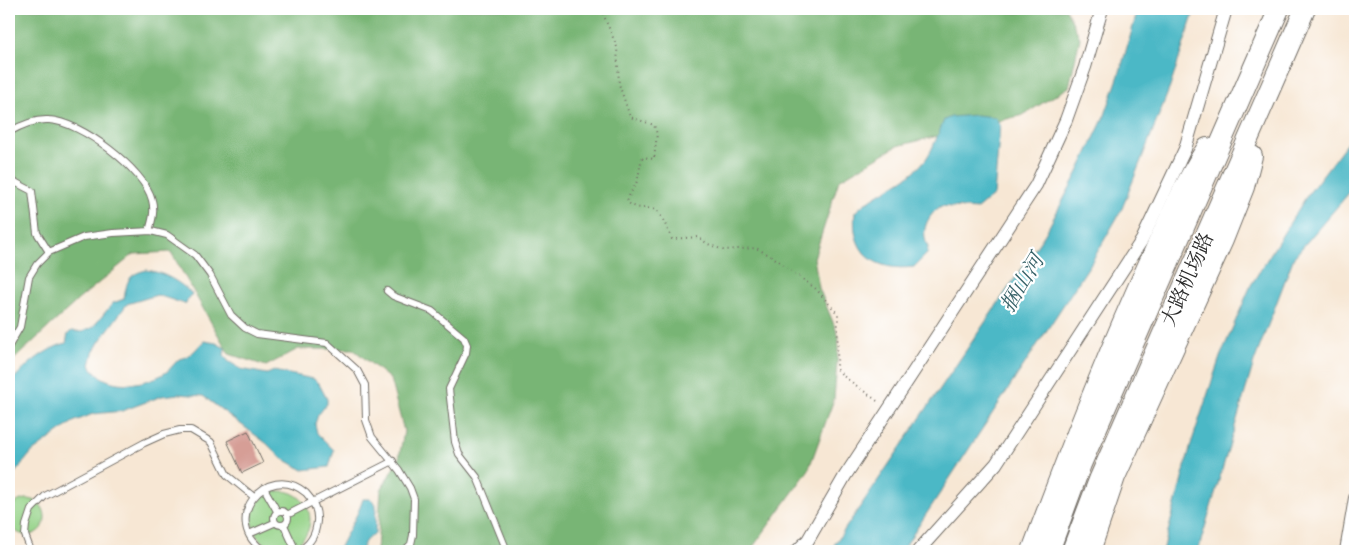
<svg xmlns="http://www.w3.org/2000/svg" width="1364" height="560" viewBox="0 0 1364 560" font-family="Alegreya,'Noto Serif SC',serif">
<style>
.green{fill:#95d388;stroke:#607f5a}
.forest{fill:#78b574;stroke:#527050}
.water{fill:#4bb8c6;stroke:#3b7278}
.building{fill:#d69e96}
.lines{fill:none;stroke-linecap:round;stroke-linejoin:round}
.lane-casing{stroke:#726d66;stroke-width:8}
.street-casing{stroke:#726d66;stroke-width:14}
.primary-casing{stroke:#726d66;stroke-width:22}
.path{stroke:#726d66;stroke-width:2;stroke-dasharray:1 4;stroke-linecap:butt}
.lane{stroke:#fff;stroke-width:6}
.street{stroke:#fff;stroke-width:12}
.primary{stroke:#fff;stroke-width:20}
.labels{text-anchor:middle;stroke-width:4.5;stroke-linejoin:round;paint-order:stroke}
.street-label{font-size:20px;fill:#2b2b2b;stroke:#fff}
.water-label{font-size:21px;font-style:italic;fill:#386369;stroke:#fff}
</style>
<rect width="100%" height="100%" fill="#fff"/>
<filter id="ink" filterUnits="userSpaceOnUse"><feTurbulence type="fractalNoise" baseFrequency=".02" numOctaves="2"/><feDisplacementMap in="SourceGraphic" scale="10" xChannelSelector="R" yChannelSelector="G"/><feConvolveMatrix kernelMatrix="1 2 1 2 8 2 1 2 1" color-interpolation-filters="sRGB"/></filter>
<filter id="wash" filterUnits="userSpaceOnUse"><feTurbulence type="fractalNoise" baseFrequency=".0096" numOctaves="4" result="noise"/><feDisplacementMap in="SourceGraphic" scale="20" xChannelSelector="R" yChannelSelector="G"/><feGaussianBlur stdDeviation="1.12" result="paint"/><feColorMatrix in="noise" values="0 0 0 0 0 0 0 0 0 0 0 0 0 0 0 0 0 1.4 0 .05"/><feComposite in="paint" operator="in"/></filter>
<g filter="url(#wash)">
<rect width="100%" height="100%" fill="#f7e7d4"/>
<path class="green" d="M252 520a29 29 0 1 1 58 0a29 29 0 1 1-58 0Z
M9 517a18 18 0 1 1 36 0a18 18 0 1 1-36 0Z"/>
<path class="forest" d="M9 9H986L1018 13 1033 9H1066L1080 38 1069 87 1023 115 897 146 839 180 814 258 819 288 839 337 834 399 808 471 750 551H377L381 490 399 458 404 431 390 379 353 349H298L266 366 229 354 171 252 134 254 79 299 9 364Z"/>
<path class="water" d="M1138 9H1195L1170 87 1121 211 1091 263 902 551H830L1045 234 1078 172 1105 115 1119 75Z
M976 115 995 117 1000 125 994 195 977 209 941 206C927 216 920 231 928 247L927 254 914 267C875 272 850 253 855 212 876 191 908 183 926 159 934 147 938 134 944 120L951 117Z
M1355 132V186L1294 257 1254 362 1198 551H1163L1191 444 1220 357 1251 285 1306 197Z
M147 270C165 273 180 282 192 294L185 304 157 295 127 304 99 342 93 353 90 365C104 391 144 386 165 373 171 369 174 363 179 359 181 358 184 358 186 357 194 353 198 346 204 341L216 343 225 348 224 355 228 361 241 369 267 374 274 371 314 379 319 384 327 399V404L318 415 315 424 317 433 334 450 329 467 303 470 280 457 266 443 203 396 179 394 162 396 122 411 93 414 73 422 32 452 9 480V384C24 367 44 349 66 343L68 334 71 331 82 332 93 327 113 303 124 299C127 282 127 274 147 270Z
M363 499H371L376 504 375 534C366 538 363 543 362 551H338C346 533 357 518 363 499Z"/>
<g id="blocks">
<path class="building" d="M248 431 263 463 242 473 227 441Z"/>
</g>
</g>
<g filter="url(#ink)">
<use href="#blocks" fill-opacity="0" stroke="#726d66" stroke-width="1"/>
<g class="lines">
<g class="lane-casing">
<path id="lane" d="M9 132C21 125 34 119 49 120 80 121 145 170 152 200 155 211 152 221 149 231
M9 179 32 191 37 233 49 252
M387 291 393 296 432 311 464 338 467 345 466 353 449 389 455 442 459 454 477 477 507 551
M9 346 20 327 29 277 37 264 49 252 84 237 113 233 151 231 167 235 195 255 210 275 231 315 245 328 257 334 327 343 357 370 365 385 366 420 372 437 399 470 410 488 414 499 413 535 411 544 404 551
M264 488 277 511
M274 518a7 7 0 1 1 14 0a7 7 0 1 1-14 0Z
M287 515 393 461
M284 525 296 551
M249 534 274 523
M31 551 25 535 26 525 31 510 45 496 144 443 164 434 180 430H191L211 442 227 475 254 497
M265 551C218 523 266 459 306 493 313 500 318 511 317 521 316 534 310 545 298 551"/>
</g>
<g class="street-casing">
<path id="street" d="M797 551 808 540 845 476 1036 185 1066 120 1085 67 1102 9
M918 551 996 464 1142 240 1185 149 1226 9
M1346 551 1355 498"/>
</g>
<g class="primary-casing">
<path id="primary" d="M1032 551C1068 454 1106 357 1149 263 1167 224 1184 184 1207 148
M1049 551 1081 464 1279 9
M1072 551 1099 480 1305 9
M1090 551 1115 477 1223 240 1244 187 1252 156"/>
</g>
<path class="path" d="M601 9 617 47 619 84 630 117 654 125 657 134 654 159 643 157C639 165 640 173 637 181 635 188 629 193 627 202 638 210 642 207 653 209 662 212 668 232 672 239L698 237 708 244 723 250 756 248 773 257 816 289 838 314 837 369 842 375 880 403"/>
<use href="#lane" class="lane"/>
<use href="#street" class="street"/>
<use href="#primary" class="primary"/>
</g>
</g>
<g class="labels">
<g class="street-label">
<text transform="translate(1187 279) rotate(-66)" y="7">大路机场路</text>
</g>
<g class="water-label">
<text transform="translate(1022 283) rotate(-59)" y="7">捆山河</text>
</g>
</g>
<rect width="1364" height="560" fill="none" stroke="#fff" stroke-width="30"/>
</svg>
